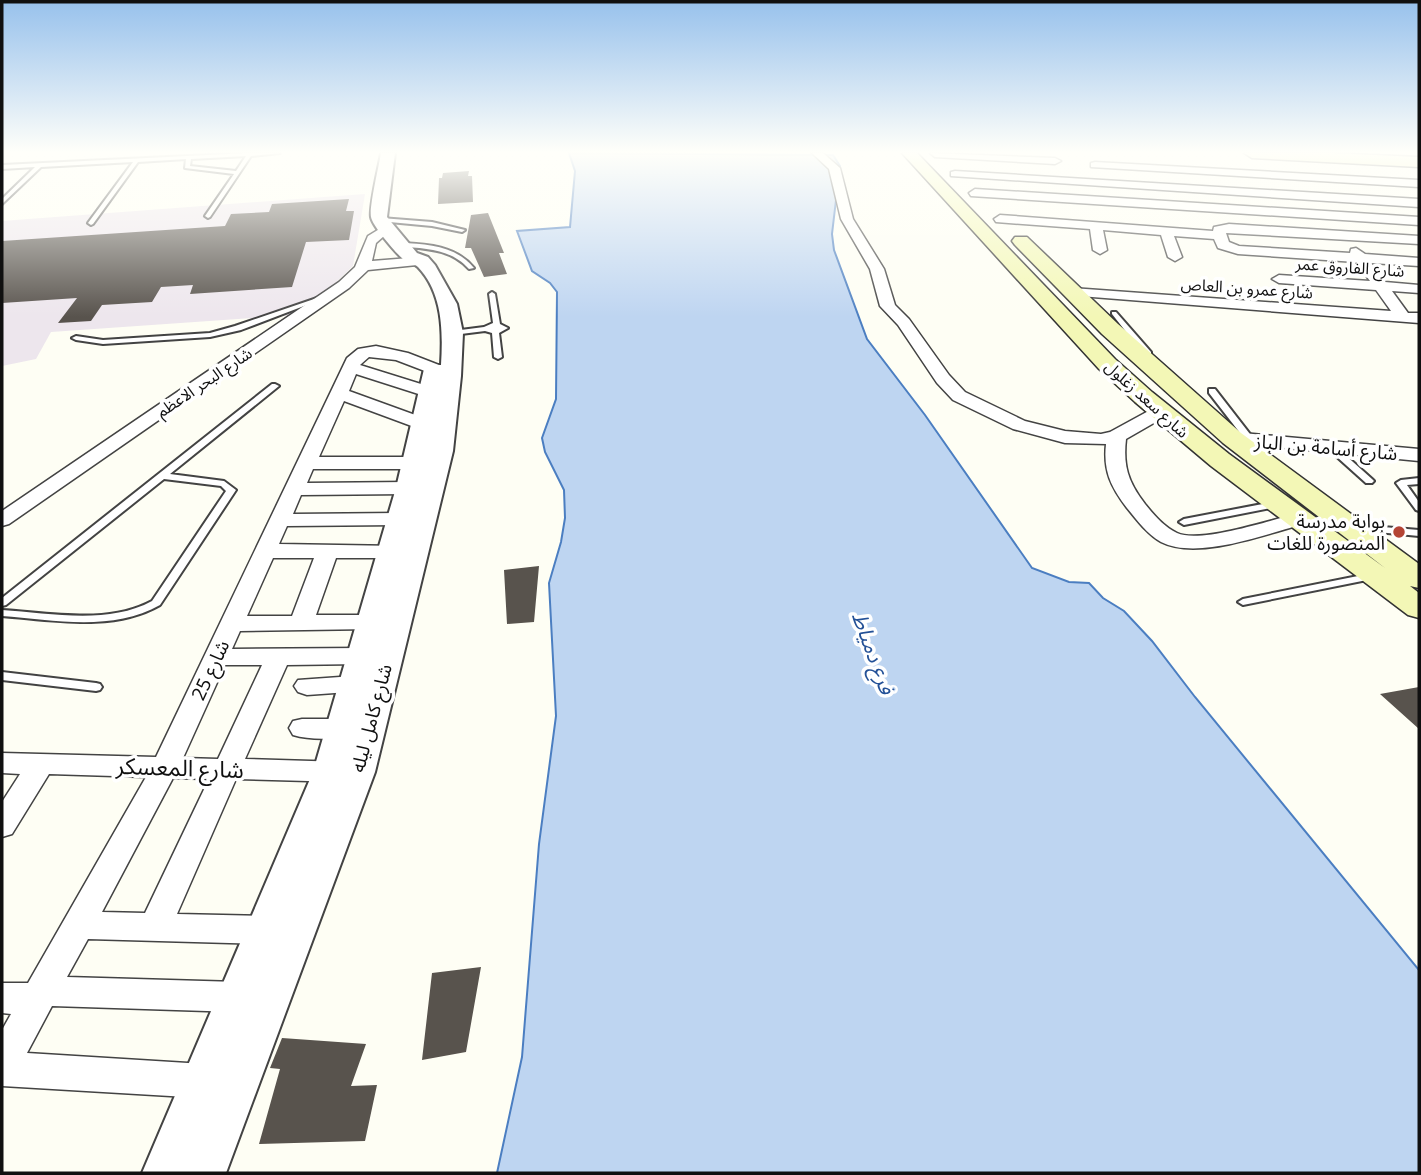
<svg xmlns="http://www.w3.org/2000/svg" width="1421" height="1175" viewBox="0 0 1421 1175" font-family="Georgia,'Noto Sans Arabic',serif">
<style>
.industrial{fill:#ede6ed}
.water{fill:#bed5f1;stroke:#4b7ec1;stroke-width:2}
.building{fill:#58534d}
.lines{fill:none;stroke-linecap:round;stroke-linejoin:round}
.service-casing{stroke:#434343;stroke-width:4}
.minor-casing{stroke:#434343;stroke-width:3}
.tertiary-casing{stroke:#434343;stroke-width:4}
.secondary-casing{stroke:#323232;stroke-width:3}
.service{fill:#fff;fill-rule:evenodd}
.minor{fill:#fff;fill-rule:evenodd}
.tertiary{fill:#fff;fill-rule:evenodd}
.secondary{fill:#f3f7b6;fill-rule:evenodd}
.poi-dot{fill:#b44535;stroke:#fff;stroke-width:2.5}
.labels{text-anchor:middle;stroke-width:7;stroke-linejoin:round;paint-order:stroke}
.far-street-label{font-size:16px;fill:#101010;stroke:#fff}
.street-label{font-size:19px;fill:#101010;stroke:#fff}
.poi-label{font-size:19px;fill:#101010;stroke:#fff;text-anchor:end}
.water-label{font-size:21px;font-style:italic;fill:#245197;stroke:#fff}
.near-street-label{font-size:23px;fill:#101010;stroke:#fff}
</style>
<rect width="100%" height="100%" fill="#fefef4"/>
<path class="industrial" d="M365 194 353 266 325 293 295 315 51 332 36 359 2 366V221Z"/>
<path class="water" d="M569 153 833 155 840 166 832 234 834 250 867 339 925 415 1032 568 1069 582 1089 583 1103 598 1124 611 1152 641 1195 697 1419 970V1173H497L522 1057 539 844 556 716 549 583 561 542 565 518 564 490 545 452 542 438 556 399 557 292 550 283 532 271 517 231 570 227 575 171Z"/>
<path class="building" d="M469 171 468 176H472L473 202 438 204 439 178H442L443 173Z
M349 199 346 211H354L349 240 306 242 292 287 190 294 193 285 161 287 152 302 102 305 91 321 58 323 77 298 2 303V241L225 226 231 214 269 212 272 204Z
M488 213 504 253H499L507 274 484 277 471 248H465L471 215Z
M539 566 534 622 507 624 504 570Z
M1419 687V729L1380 694Z
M481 967 466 1052 422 1060 432 973Z
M282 1038 366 1044 351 1086 377 1085 365 1141 259 1144 280 1069 270 1068Z"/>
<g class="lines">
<g class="service-casing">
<path id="service" d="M249 153H280L251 156 210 217 208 218 205 216 234 174 185 168 186 159 138 162 93 224 91 225 88 223 133 162 41 167 2 204V199L35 167 2 169V165ZM246 156 236 171 190 166 191 159Z
M381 218 432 222 465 230 462 232 432 226 379 221 378 220Z
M401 243C428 244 456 246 474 268L469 269C450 248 425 249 399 246V244Z
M492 292 495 294 500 324 508 328 499 333 502 357 498 359 494 357 492 333 485 331 453 335 449 333 453 331 484 327 493 323 489 294Z
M320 297 325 298 241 330 210 337 103 344 76 340 72 338 76 336 103 340 210 333 235 326Z
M1112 312H1116L1151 352V356H1145L1112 314Z
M272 384H275L279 386 170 474 224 481 236 490 160 605C113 632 53 620 2 616V610C50 613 108 625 152 601L226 491 221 486 164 479 6 605 2 606V598Z
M1209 389H1215L1253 438V442H1247L1209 393Z
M1330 443 1333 444 1372 479 1374 481 1372 483H1366L1327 448 1326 446Z
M1419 478V484L1407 485 1419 502V511L1416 510 1396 483 1401 480Z
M1278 501 1283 504 1281 506 1184 525 1179 522 1184 519Z
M1359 525 1419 530V536L1356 530 1354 528Z
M1373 573 1377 574 1378 576 1377 578 1243 605 1238 602 1243 599Z
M2 672 96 683 100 684 102 687 100 690 96 691 2 680Z"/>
</g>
<g class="minor-casing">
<path id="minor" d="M812 153H823L840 168 853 219 884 269 895 305 909 319 949 375 965 392 1025 421 1065 431 1101 434 1110 432 1154 408H1166L1169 412 1166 416 1126 439C1123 466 1128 482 1145 504 1154 515 1164 527 1177 533 1201 544 1273 519 1300 513L1307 515 1310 519 1307 523C1269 533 1198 561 1161 542 1147 534 1137 520 1127 508 1111 487 1103 471 1106 444L1065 443 1013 429 953 400 937 383 898 325 880 306 870 269 841 219 829 169Z
M930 153 1055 158 1061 161 1055 164 935 157Z
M1095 162 1419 180V187L1091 167V163Z
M955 171 1419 199V207L951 176V172Z
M975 189 1419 217V225L971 196 969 193Z
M1000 215 1213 231 1214 227 1229 224 1419 236V244L1226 233 1229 242 1239 246 1350 253 1351 249 1356 248 1365 254 1419 258V266L1371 263 1385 282 1419 285V293L1392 291 1408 313H1419V323L1067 295 1065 292 1067 289 1072 288 1391 311 1376 290 1279 283 1272 279 1279 275 1370 281 1356 262 1238 254 1218 248 1214 239 1174 236 1182 257 1175 261 1168 257 1161 235 1103 230 1107 250 1100 254 1093 250 1090 229 996 222 994 219Z
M386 225 392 229 376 243 372 261 422 257 427 258V264L368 270 349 288 9 524 2 526V511L339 282 355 267 368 236Z
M376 346 408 353 457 372 459 376 451 381 396 360 369 357 360 365 437 389 440 393 431 398 356 374 349 391 429 420 432 424 429 428H417L344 401 319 457H414L424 463 414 469H313L307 483 408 482 415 484 418 488 415 492 408 494 301 495 293 514 399 513 406 515 409 519 406 523 399 525 287 526 279 544 399 546 402 551 399 556 391 558H336L316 615H372L380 617 384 622 380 627 372 629 240 631 232 649 363 648 372 650 375 656 372 662 363 664 287 665 245 759 344 762 354 765 358 772 354 779 344 782 236 779 177 914 265 916 276 920 281 930 276 940 265 944 88 939 67 977 238 982 250 986 255 997 250 1008 238 1012 52 1006 27 1053 204 1064 217 1069 222 1081 217 1093 204 1098 2 1086V1030L11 1014 2 1013V983H28L146 777 49 774 12 834 2 837V802L20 774 2 773V753L156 757 347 358 358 349ZM273 558H314L292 616H247ZM225 665H262L218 759 183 758ZM173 778 209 779 145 913 102 912Z
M1232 432 1419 449V461L1225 442 1223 438 1225 434Z
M354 676 363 679 367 685 363 691 307 695 298 692 294 686 298 680Z
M302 719H342L351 721 355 728 351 735C334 740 310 740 293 735L289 728 293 721Z"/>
</g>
<g class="tertiary-casing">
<path id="tertiary" d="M381 153H395L387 217 417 253 428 257 435 265 457 304 463 333 461 376 453 451 375 772 226 1173H142L313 772 396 488 424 369 427 365H441C443 332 443 293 418 267 414 263 409 263 404 260 397 254 373 227 371 217 369 207 379 166 381 153Z"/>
</g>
<g class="secondary-casing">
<path id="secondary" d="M902 153H917L1115 359 1152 392 1229 454 1385 568 1223 443 1102 334 1015 245 1012 241 1015 237H1027L1118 324 1241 433 1419 564V588L1410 586 1419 593V618L1408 615 1211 466 1135 402 1099 369Z
M1244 153H1332L1419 157V167L1252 158Z"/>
</g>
<use href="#service" class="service"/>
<use href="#minor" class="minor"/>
<use href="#tertiary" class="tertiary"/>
<use href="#secondary" class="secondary"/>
</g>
<linearGradient id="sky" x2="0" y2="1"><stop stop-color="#97c1ec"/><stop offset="0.48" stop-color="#fffffa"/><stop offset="1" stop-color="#fffffa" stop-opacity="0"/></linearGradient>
<rect width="1421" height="317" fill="url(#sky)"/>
<circle class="poi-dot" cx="1399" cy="532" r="7"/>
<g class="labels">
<g class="far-street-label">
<text transform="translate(1350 267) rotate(4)" y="6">شارع الفاروق عمر</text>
<text transform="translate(1247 288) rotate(4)" y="6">شارع عمرو بن العاص</text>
<text transform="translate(204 382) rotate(-34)" y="6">شارع البحر الاعظم</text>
<text transform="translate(1147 399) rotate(42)" y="6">شارع سعد زغلول</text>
</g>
<g class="street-label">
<text transform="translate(1326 447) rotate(5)" y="7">شارع أسامة بن الباز</text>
<text transform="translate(210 670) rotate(-65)" y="7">شارع 25</text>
<text transform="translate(371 718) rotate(-75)" y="7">شارع كامل ليله</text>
</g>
<g class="poi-label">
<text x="1385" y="528">بوابة مدرسة<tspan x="1385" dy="22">المنصورة للغات</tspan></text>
</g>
<g class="water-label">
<text transform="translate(873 653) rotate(70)" y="7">فرع دمياط</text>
</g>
<g class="near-street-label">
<text transform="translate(180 768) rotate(2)" y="8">شارع المعسكر</text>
</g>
</g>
<rect width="1421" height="1175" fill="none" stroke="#101010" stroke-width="7"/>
</svg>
